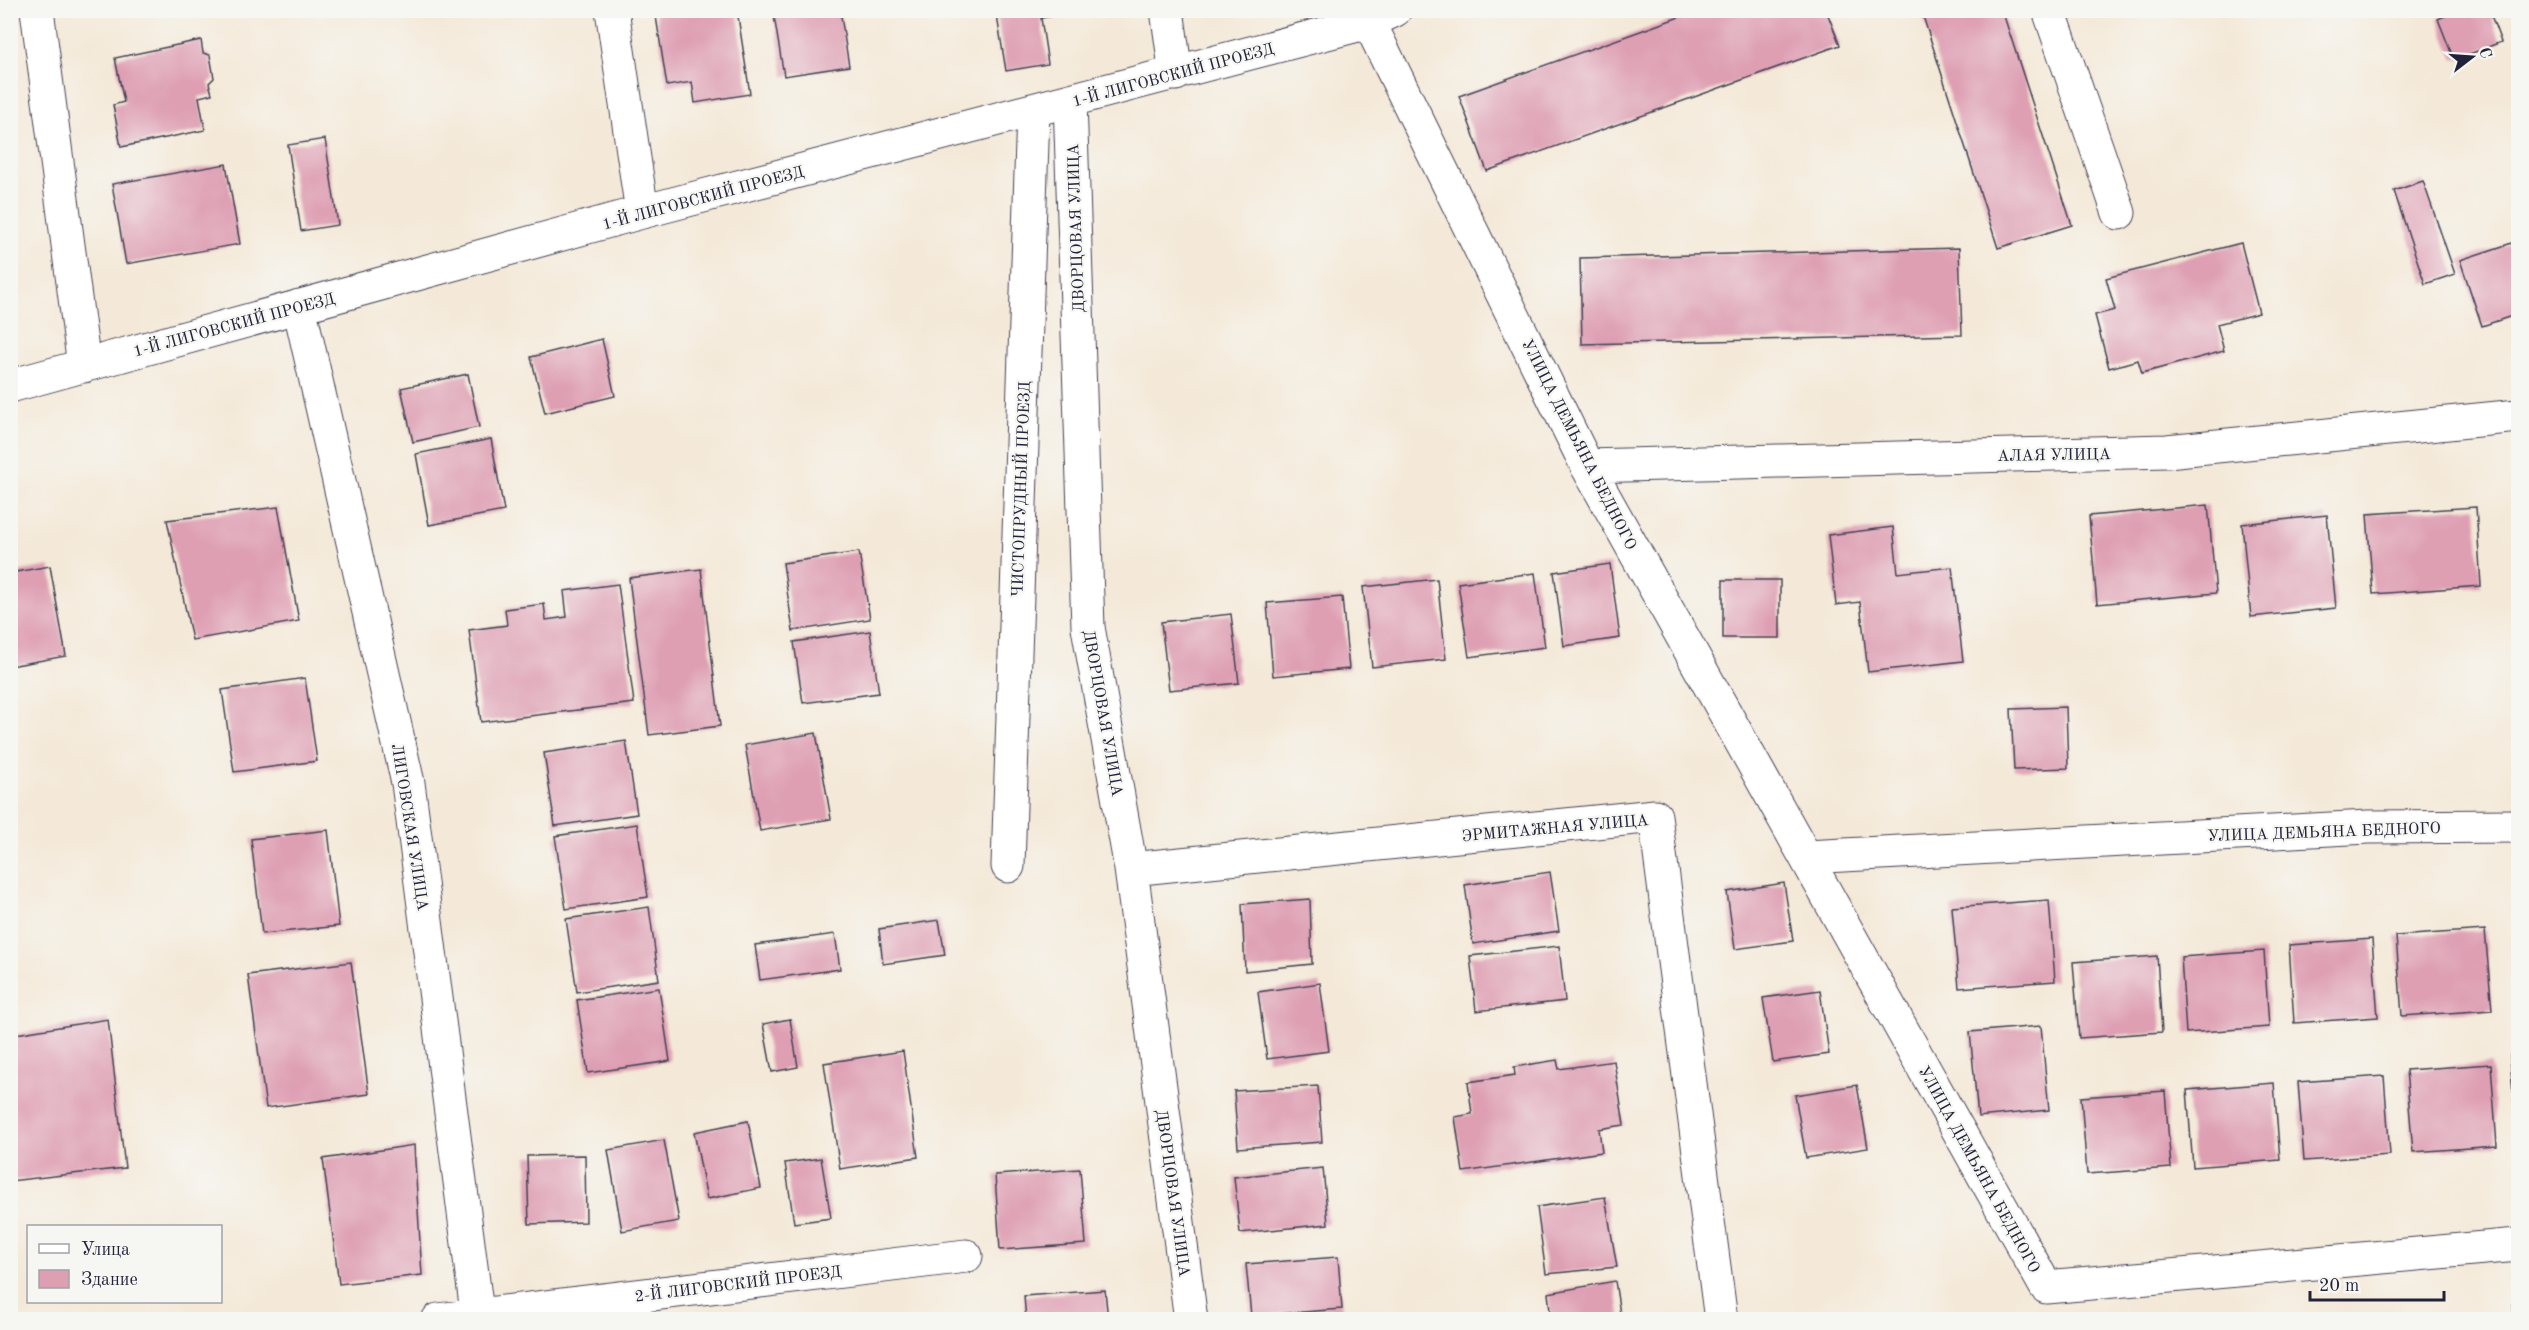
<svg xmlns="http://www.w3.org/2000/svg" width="2529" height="1330" viewBox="0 0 2529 1330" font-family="'Old Standard TT',serif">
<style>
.building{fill:#de9fb3}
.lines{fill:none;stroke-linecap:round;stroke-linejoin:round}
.minor-casing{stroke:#424053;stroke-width:35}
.minor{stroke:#fff;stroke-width:33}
.labels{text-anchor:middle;stroke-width:4.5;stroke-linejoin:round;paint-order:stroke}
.street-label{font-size:16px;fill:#22223b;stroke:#f6f6f2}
</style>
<rect width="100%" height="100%" fill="#f6f6f2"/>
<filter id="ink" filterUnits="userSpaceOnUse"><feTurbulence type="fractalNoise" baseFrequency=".0167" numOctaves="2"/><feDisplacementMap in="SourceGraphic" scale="12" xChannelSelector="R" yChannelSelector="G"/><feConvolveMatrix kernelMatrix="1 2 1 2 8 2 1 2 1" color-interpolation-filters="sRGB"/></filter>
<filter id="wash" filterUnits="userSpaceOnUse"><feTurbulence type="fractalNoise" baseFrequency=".008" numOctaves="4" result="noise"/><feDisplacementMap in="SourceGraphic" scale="24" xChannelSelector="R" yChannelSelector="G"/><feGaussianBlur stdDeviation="1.35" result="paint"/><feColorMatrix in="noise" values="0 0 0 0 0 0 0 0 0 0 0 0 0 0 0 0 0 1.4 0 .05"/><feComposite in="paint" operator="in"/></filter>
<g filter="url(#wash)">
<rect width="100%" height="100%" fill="#f4e9d8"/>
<g id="blocks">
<path class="building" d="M655 10H737L750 94 695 103 692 82 667 86Z
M773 10H840L849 66 784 76Z
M996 10H1080L1081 12 1041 18 1048 64 1006 71Z
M1699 10H1826L1840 45 1487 171 1459 96Z
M1921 10H2002L2072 225 1998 248Z
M2459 10H2489L2501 42 2454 60 2438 19Z
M201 40 203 53 210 55 214 78 209 83 212 94 199 97 205 130 121 147 113 105 124 102 115 58Z
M325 139 338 225 301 231 288 145Z
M226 164 240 244 126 264 112 184Z
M2423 181 2455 274 2425 284 2394 191Z
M2241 243 2259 313 2217 324 2224 351 2142 373 2138 360 2109 368 2095 315 2115 310 2106 278Z
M2512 243 2518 262V314L2482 326 2460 260Z
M1959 248 1962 335 1582 344 1580 258Z
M602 339 615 396 545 413 531 357Z
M468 374 479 427 413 442 401 388Z
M491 439 504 511 429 525 416 454Z
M2208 505 2216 593 2097 604 2089 516Z
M278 507 299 621 192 640 167 520Z
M2476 507 2481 586 2373 594 2367 514Z
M2327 515 2336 608 2251 617 2242 524Z
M1893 527 1898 573 1952 567 1963 661 1868 672 1860 602 1836 605 1828 535Z
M859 552 870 619 793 631 783 563Z
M1610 564 1620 638 1564 646 1554 572Z
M50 566 66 656 10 666V573Z
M701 569 720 726 649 735 629 578Z
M1535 573 1545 647 1469 657 1458 583Z
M1437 579 1446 659 1372 667 1363 587Z
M1723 580H1780V638H1723Z
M618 584 634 703 481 722 469 630 507 625 505 609 544 604 546 620 567 617 564 591Z
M1342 597 1349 669 1273 676 1267 603Z
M1231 614 1239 683 1169 690 1161 622Z
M870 631 879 693 803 703 794 642Z
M305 678 317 761 234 772 222 690Z
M2066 707 2068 768 2014 770 2011 709Z
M816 733 831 819 760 831 745 745Z
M626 741 637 814 555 826 544 753Z
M637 824 648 897 566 909 555 836Z
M328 830 339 926 262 934 251 839Z
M1550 872 1559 931 1473 944 1465 885Z
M1784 883 1793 941 1735 949 1727 892Z
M1310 899 1312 964 1245 971 1242 904Z
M2049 900 2055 981 1959 988 1952 907Z
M649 907 659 980 577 992 566 919Z
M939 920 945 955 883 964 879 929Z
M2485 930 2492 1010 2402 1016 2396 936Z
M835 934 840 969 760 980 755 945Z
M2372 939 2378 1017 2294 1023 2289 945Z
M1559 946 1565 1001 1476 1011 1470 956Z
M2264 951 2269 1027 2186 1033 2181 957Z
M2157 956 2162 1032 2079 1038 2073 962Z
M351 962 369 1094 266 1108 248 975Z
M1320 983 1329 1051 1267 1059 1258 992Z
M659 988 670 1061 588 1073 577 1000Z
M1820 990 1829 1054 1773 1062 1763 998Z
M108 1019 125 1168 10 1181V1035Z
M790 1019 798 1067 772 1072 763 1024Z
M2041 1026 2049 1110 1978 1117 1970 1032Z
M903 1051 918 1157 840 1169 824 1063Z
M2510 1056H2518V1143H2517Z
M1557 1060 1559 1069 1614 1061 1624 1125 1599 1129 1602 1152 1463 1172 1455 1117 1472 1114 1468 1082 1515 1075 1514 1067Z
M2491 1064 2497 1146 2413 1152 2406 1070Z
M2384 1076 2390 1155 2304 1161 2298 1082Z
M2274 1083 2280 1160 2193 1167 2187 1090Z
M1857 1085 1868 1148 1806 1158 1795 1095Z
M1318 1086 1322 1142 1238 1148 1234 1091Z
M2165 1091 2171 1168 2087 1174 2081 1097Z
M748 1121 761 1188 707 1199 694 1132Z
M664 1140 679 1221 622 1231 608 1150Z
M414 1145 422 1275 339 1284 323 1159Z
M585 1155 586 1222 529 1224 527 1156Z
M821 1158 831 1218 794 1223 785 1163Z
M1323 1168 1328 1224 1240 1233 1234 1177Z
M1080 1169 1086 1244 1000 1250 995 1175Z
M1605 1197 1617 1267 1546 1274 1537 1207Z
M1338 1257 1342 1309 1251 1316 1246 1264Z
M1615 1281 1621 1320H1551L1548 1293Z
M1105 1290 1108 1320H1026L1024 1296Z
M2513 1301H2518V1320H2514Z
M2440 1315V1320H2385V1316Z"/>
</g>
</g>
<g filter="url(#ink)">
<use href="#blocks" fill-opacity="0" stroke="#424053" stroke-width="1.5"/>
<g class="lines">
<g class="minor-casing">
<path id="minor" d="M37 10 84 366
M612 10 642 212
M1167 10 1176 74
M2049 10 2119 213
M1369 22 1587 466 2046 1287 2518 1245
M1070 101 1088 627 1131 869 1191 1320
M299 306 408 783 478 1320
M10 386 642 212 1369 22 1395 10
M1587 466 2167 451 2518 416
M1806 857 2368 827 2518 826
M1008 866 1033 112
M1131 869 1655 816 1721 1320
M438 1320 966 1256"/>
</g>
<use href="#minor" class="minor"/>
</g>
</g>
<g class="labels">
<g class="street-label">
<text transform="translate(1173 74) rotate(-15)" y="6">1-Й ЛИГОВСКИЙ ПРОЕЗД</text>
<text transform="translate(703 197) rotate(-15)" y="6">1-Й ЛИГОВСКИЙ ПРОЕЗД</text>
<text transform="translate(1075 228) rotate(-92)" y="6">ДВОРЦОВАЯ УЛИЦА</text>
<text transform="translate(234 324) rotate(-15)" y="6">1-Й ЛИГОВСКИЙ ПРОЕЗД</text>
<text transform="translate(1580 444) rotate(63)" y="6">УЛИЦА ДЕМЬЯНА БЕДНОГО</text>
<text transform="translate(2054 454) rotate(-1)" y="6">АЛАЯ УЛИЦА</text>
<text transform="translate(1020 489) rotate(-88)" y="6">ЧИСТОПРУДНЫЙ ПРОЕЗД</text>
<text transform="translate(1104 713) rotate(80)" y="6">ДВОРЦОВАЯ УЛИЦА</text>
<text transform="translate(411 827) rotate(81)" y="6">ЛИГОВСКАЯ УЛИЦА</text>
<text transform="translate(1555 827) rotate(-5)" y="6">ЭРМИТАЖНАЯ УЛИЦА</text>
<text transform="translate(2324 831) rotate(-2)" y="6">УЛИЦА ДЕМЬЯНА БЕДНОГО</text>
<text transform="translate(1980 1169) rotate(61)" y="6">УЛИЦА ДЕМЬЯНА БЕДНОГО</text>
<text transform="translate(1174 1193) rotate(82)" y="6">ДВОРЦОВАЯ УЛИЦА</text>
<text transform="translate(738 1283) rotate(-7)" y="6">2-Й ЛИГОВСКИЙ ПРОЕЗД</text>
</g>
</g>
<rect width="2529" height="1330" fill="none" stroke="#f6f6f2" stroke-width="36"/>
<rect x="27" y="1225" width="195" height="78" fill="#f6f6f2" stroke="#a1a1a9" stroke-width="1.5"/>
<rect x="39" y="1244" width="30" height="9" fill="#ffffff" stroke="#a1a1a9" stroke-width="1.5"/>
<text x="81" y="1255" font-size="18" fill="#22223b">Улица</text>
<rect x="39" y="1270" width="30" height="18" fill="#de9fb3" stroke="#a1a1a9" stroke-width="1.5"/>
<text x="81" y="1285" font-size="18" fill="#22223b">Здание</text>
<g transform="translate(2472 57) rotate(73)" stroke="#f6f6f2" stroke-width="4.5" paint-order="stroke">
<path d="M0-4.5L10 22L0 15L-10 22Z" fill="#22223b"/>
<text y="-9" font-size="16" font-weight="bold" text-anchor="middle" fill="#22223b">С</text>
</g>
<path d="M2310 1291v9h134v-9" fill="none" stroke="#22223b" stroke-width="3"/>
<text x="2319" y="1291" font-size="18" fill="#22223b" stroke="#f6f6f2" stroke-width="4.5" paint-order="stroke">20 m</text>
</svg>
